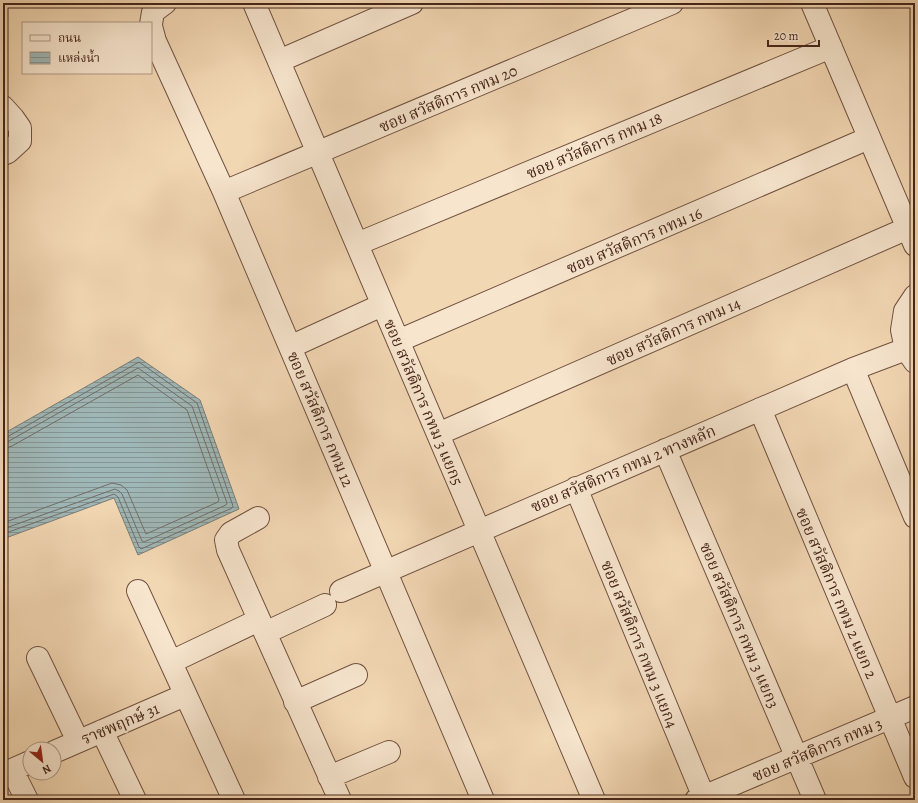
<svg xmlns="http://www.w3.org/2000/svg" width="918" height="803" viewBox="0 0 918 803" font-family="Alegreya,'Noto Serif Thai',serif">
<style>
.water{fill:url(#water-rules);stroke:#7b7d78}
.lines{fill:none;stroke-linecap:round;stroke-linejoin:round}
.shore{stroke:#726e68;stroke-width:1}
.minor-casing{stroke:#715240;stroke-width:24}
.minor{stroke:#f7e5ce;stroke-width:22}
.labels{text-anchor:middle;stroke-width:4;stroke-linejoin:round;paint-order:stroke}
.street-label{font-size:16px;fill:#46261a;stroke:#f7e5ce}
</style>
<defs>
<pattern id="water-rules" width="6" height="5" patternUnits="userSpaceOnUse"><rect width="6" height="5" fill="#9fb7b7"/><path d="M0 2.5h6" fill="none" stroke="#839594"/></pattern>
</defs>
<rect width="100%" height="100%" fill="#f2d7b3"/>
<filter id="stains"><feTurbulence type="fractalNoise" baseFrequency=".005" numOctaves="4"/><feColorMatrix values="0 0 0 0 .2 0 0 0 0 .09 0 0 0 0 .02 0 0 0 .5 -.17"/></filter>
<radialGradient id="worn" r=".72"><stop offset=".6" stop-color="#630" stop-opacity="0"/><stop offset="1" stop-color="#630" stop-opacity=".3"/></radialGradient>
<path class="water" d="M138 357 200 400 239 509 138 555 114 498 3 539V434Z"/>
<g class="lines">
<path class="shore" d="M3 438 7 437 139 362 197 403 233 506 232 508 141 549 139 547 118 497 114 494 3 534
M3 443 9 441 138 368 192 406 227 503 226 505 144 542 142 541 122 494 119 491 115 489 3 529
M3 449 12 446 138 375 187 410 219 500 218 502 146 534 127 490 121 485 112 483 3 523"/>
<g class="minor-casing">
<path id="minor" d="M254 3 594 800
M812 3 915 245
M151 24 153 12 165 3
M151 26 155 41 224 192 483 800
M279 61 412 3
M3 107 13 118 20 128V141L8 152 3 154
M224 192 672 3
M357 244 831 47
M915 296 905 311 902 330 906 349 915 362
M398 341 869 138
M290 347 382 305
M853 369 915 517
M760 409 915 777
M438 434 908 228
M665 450 815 800
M576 488 705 800
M258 518 231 533 226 540 228 550 340 800
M138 591 234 800
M341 591 853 369 906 349
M265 633 325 605
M38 658 78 741
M171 662 259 620
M295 702 356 675
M102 731 135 800
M54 752 185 695
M12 770 27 800
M3 774 30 762
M329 777 389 752
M696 800 915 707"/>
</g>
<use href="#minor" class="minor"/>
</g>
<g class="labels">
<g class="street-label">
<text transform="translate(448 98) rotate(-23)" y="6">ซอย สวัสดิการ กทม 20</text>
<text transform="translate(594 145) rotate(-23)" y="6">ซอย สวัสดิการ กทม 18</text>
<text transform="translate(634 240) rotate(-23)" y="6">ซอย สวัสดิการ กทม 16</text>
<text transform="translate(673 331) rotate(-24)" y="6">ซอย สวัสดิการ กทม 14</text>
<text transform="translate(424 402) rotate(67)" y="6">ซอย สวัสดิการ กทม 3 แยก5</text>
<text transform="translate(321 419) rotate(67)" y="6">ซอย สวัสดิการ กทม 12</text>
<text transform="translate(623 468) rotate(-23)" y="6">ซอย สวัสดิการ กทม 2 ทางหลัก</text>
<text transform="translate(837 593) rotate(67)" y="6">ซอย สวัสดิการ กทม 2 แยก 2</text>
<text transform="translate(740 625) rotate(67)" y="6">ซอย สวัสดิการ กทม 3 แยก3</text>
<text transform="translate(640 644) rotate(68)" y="6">ซอย สวัสดิการ กทม 3 แยก4</text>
<text transform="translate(120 723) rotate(-23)" y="6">ราชพฤกษ์ 31</text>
<text transform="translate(817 749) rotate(-23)" y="6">ซอย สวัสดิการ กทม 3</text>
</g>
</g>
<rect width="918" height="803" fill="none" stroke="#f2d7b3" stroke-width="16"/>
<rect x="4" y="4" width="910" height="795" fill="none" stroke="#46261a" stroke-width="2"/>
<rect x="8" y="8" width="902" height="787" fill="none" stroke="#46261a"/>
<rect x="22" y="22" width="130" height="52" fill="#f7e5ce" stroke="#b09986"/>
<rect x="30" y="35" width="20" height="6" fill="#f7e5ce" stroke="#b09986"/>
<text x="58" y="42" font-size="12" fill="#46261a">ถนน</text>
<rect x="30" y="52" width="20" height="12" fill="url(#water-rules)" stroke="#b09986"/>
<text x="58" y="62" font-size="12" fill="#46261a">แหล่งน้ำ</text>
<g transform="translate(42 761) rotate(151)"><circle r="19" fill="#f7e5ce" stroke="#b09986"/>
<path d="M0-3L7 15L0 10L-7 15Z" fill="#8f2418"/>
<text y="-6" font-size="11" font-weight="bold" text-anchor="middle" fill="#46261a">N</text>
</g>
<path d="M768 40v6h51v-6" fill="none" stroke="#46261a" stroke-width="2"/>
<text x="774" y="40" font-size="12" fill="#46261a" stroke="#f7e5ce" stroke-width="3" paint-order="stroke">20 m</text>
<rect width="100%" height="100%" filter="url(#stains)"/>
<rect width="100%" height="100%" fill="url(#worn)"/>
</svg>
